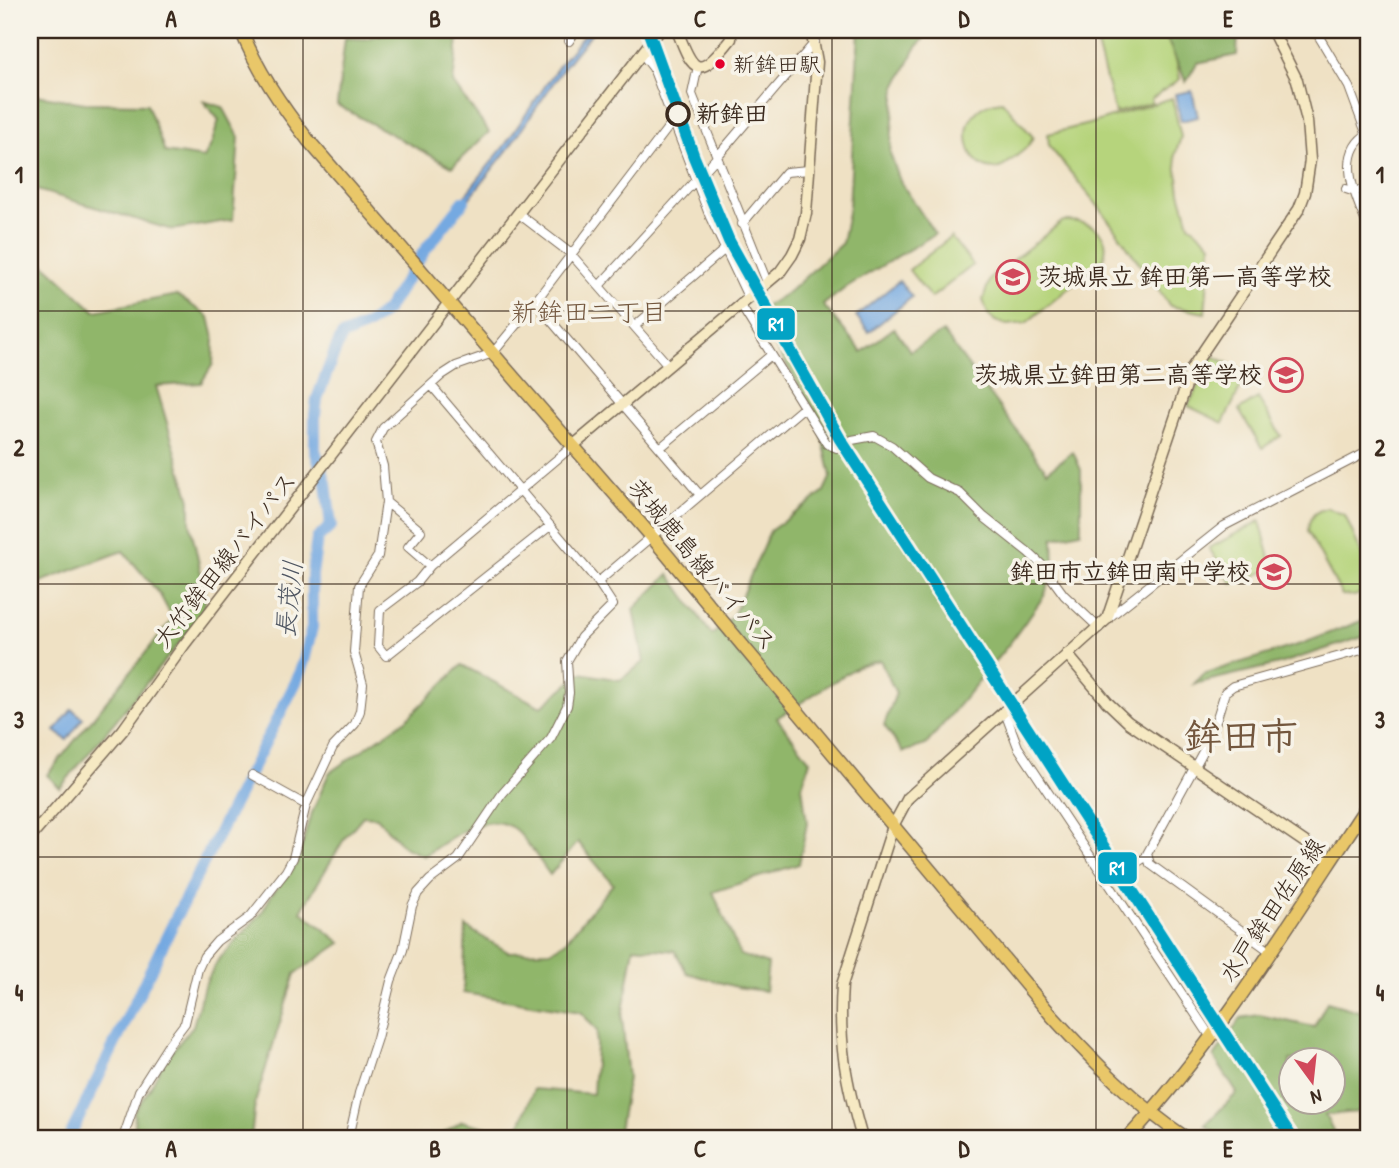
<svg xmlns="http://www.w3.org/2000/svg" width="1399" height="1168" viewBox="0 0 1399 1168" font-family="'Patrick Hand','Klee One',sans-serif">
<style>
.green{fill:#b6d47b;stroke:#787f4c;stroke-width:2}
.forest{fill:#90b66b;stroke:#667044;stroke-width:2;fill-rule:evenodd}
.water{fill:#75a9e1;stroke:#586a80;stroke-width:2}
.lines{fill:none;stroke-linecap:round;stroke-linejoin:round}
.river{stroke:#75a9e1;stroke-width:12}
.street-casing{stroke:#7a6a58;stroke-width:10}
.secondary-casing{stroke:#7a6a58;stroke-width:13}
.primary-casing{stroke:#7a6a58;stroke-width:15}
.street{stroke:#fff;stroke-width:8}
.secondary{stroke:#f6e9c3;stroke-width:10}
.primary{stroke:#e9c769;stroke-width:12}
.rail-1-casing{stroke:#f7f3e8;stroke-width:18}
.rail-1{stroke:#03a3c5;stroke-width:12}
.grid{fill:none;stroke:#3b2a1e;stroke-width:2;stroke-opacity:0.55}
.bus-dot{fill:#e4002b;stroke:#f7f3e8;stroke-width:2.5}
.stop-dot{fill:#f7f3e8;stroke:#3b2a1e;stroke-width:3.5}
.labels{text-anchor:middle;stroke-width:7;stroke-linejoin:round;paint-order:stroke}
.bus-label{font-size:22px;fill:#3b2a1e;stroke:#f7f3e8;text-anchor:start}
.stop-label{font-size:24px;font-weight:bold;fill:#3b2a1e;stroke:#f7f3e8;text-anchor:start}
.poi-label{font-size:24px;font-weight:bold;fill:#3b2a1e;stroke:#f7f3e8;text-anchor:end}
.street-label{font-size:24px;fill:#3b2a1e;stroke:#f7f3e8}
.neighbourhood-label{font-size:26px;fill:#73573e;stroke:#f7f3e8}
.water-label{font-size:26px;font-style:italic;fill:#4f5662;stroke:#f7f3e8}
.town-label{font-size:38px;font-weight:bold;fill:#73573e;stroke:#f7f3e8}
.line-badge{stroke:#f7f3e8;stroke-width:2.5}
.badge-label{font-size:19px;text-anchor:middle;font-weight:bold;fill:#fff}
.neatline{fill:none;stroke:#3b2a1e;stroke-width:2.5}
.grid-label{font-size:23px;text-anchor:middle;font-weight:bold;fill:#3b2a1e}
</style>
<rect width="100%" height="100%" fill="#f7f3e8"/>
<filter id="ink" filterUnits="userSpaceOnUse"><feTurbulence type="fractalNoise" baseFrequency=".0143" numOctaves="2"/><feDisplacementMap in="SourceGraphic" scale="14" xChannelSelector="R" yChannelSelector="G"/><feConvolveMatrix kernelMatrix="1 2 1 2 8 2 1 2 1" color-interpolation-filters="sRGB"/></filter>
<filter id="wash" filterUnits="userSpaceOnUse"><feTurbulence type="fractalNoise" baseFrequency=".00686" numOctaves="4" result="noise"/><feDisplacementMap in="SourceGraphic" scale="28" xChannelSelector="R" yChannelSelector="G"/><feGaussianBlur stdDeviation="1.57" result="paint"/><feColorMatrix in="noise" values="0 0 0 0 0 0 0 0 0 0 0 0 0 0 0 0 0 1.4 0 .05"/><feComposite in="paint" operator="in"/></filter>
<g filter="url(#wash)">
<rect width="100%" height="100%" fill="#efe1c4"/>
<path class="green" d="M1093 30H1170L1180 79 1151 99 1152 103 1115 113Z
M1172 98 1181 137 1175 155 1180 192 1189 224 1211 244 1205 313 1170 306 1099 207 1049 146 1048 134 1089 124Z
M1002 101 1033 137C1029 147 1023 151 1015 157 1011 160 1006 165 1002 167 967 181 945 107 1002 101Z
M1063 221C1088 220 1114 231 1103 260L1026 323 1007 325 995 321 988 314 983 300 990 278Z
M951 237 973 265 931 298 909 270Z
M1213 356 1248 373 1223 423 1188 406Z
M1258 398 1281 436 1262 448 1239 410Z
M1327 508 1345 515 1369 571V590L1354 596 1342 595 1308 532C1309 517 1313 512 1327 508Z
M1260 521 1273 569 1232 584 1209 548Z"/>
<path class="forest" d="M399 30H459L453 83 489 132 452 167 337 105 345 38 365 39Z
M859 30H930L915 50 896 87 890 153 900 181 935 234 848 286 823 305 862 352 894 328 910 351 943 332 1047 471 1073 452 1081 470V532L1053 538 1054 569 1044 596 1010 643 926 745 903 752 884 725 896 693 880 660 858 666 777 718 810 761 802 786 807 823 799 864 713 892 740 955 768 964 765 991 736 987 687 973 675 951 634 947 622 1017 628 1078 619 1130 610 1138H437L462 1121 516 1135 534 1089 593 1094 597 1031 581 1012 463 993 466 927 508 952 550 951 565 942 613 884 578 842 550 875C540 862 525 836 513 828 485 809 446 841 424 856L405 848 376 817 363 816 346 836 301 911 341 943 295 974 255 1103 251 1138H128L135 1127 134 1112 150 1088 164 1061 193 1026 204 986 218 960 261 914 272 894 297 863 309 820 329 773 406 720 462 665 541 707 581 673 620 680 644 662 634 609 669 574 712 635 733 616 770 531 823 493 831 476 817 415 755 313 790 291 842 243 849 207Z
M1163 30H1238L1237 55 1197 63 1186 82Z
M30 94 85 103 147 104 165 152 204 158 211 145 219 120 203 101 223 107 239 137 233 220 172 230 30 188Z
M30 251 95 311 177 295 209 317 214 338 213 364 201 383 156 386 190 500V523L205 591V612L60 788 47 775 173 619 159 593 123 551 30 586Z
M1369 618V635L1279 664 1194 684 1203 674 1304 643Z
M1327 1002 1369 1014V1111L1325 1115 1337 1138H1223L1205 1125 1237 1093 1214 1057 1241 1018 1259 1015 1314 1027ZM1290 1060H1332V1102H1290Z"/>
<path class="water" d="M588 30H594L564 67 509 148 456 215 452 212 505 145 560 64Z
M1192 91 1198 117 1181 121 1175 94Z
M899 281 912 297 869 332 856 316Z
M72 709 83 718 67 740 55 731Z"/>
<g class="lines">
<path class="river" d="M69 1138 185 899 296 682 304 661 312 627V574L317 539 331 526 326 483 315 450V415L317 399 335 351 342 336 367 325 386 311 425 250 464 201"/>
</g>
</g>
<g filter="url(#ink)">
<g class="lines">
<g class="street-casing">
<path id="street" d="M1315 30 1349 87 1369 141
M569 41 576 30
M642 54 653 68 710 217 748 297
M698 66 692 94 767 282
M1369 133C1333 153 1357 201 1369 229
M1346 189 1355 192 1369 187
M519 214 570 253 668 365
M742 224 786 172 809 170
M599 286 716 158 815 42
M535 302 700 495
M740 304 827 444 837 448 852 440 874 436 892 446 928 478 960 493 984 517 1028 552 1042 565 1064 595 1099 628
M635 326 725 249
M431 385 598 582 803 408
M660 448 771 355
M386 502 421 531 408 547 430 566 574 445
M430 566 417 582 380 610 378 646 386 656 550 526
M1107 619 1224 526 1369 451
M1004 710 1018 747 1210 1036
M252 775 306 805
M1106 881 1146 857
M1271 952 1150 864 1147 854 1211 737 1225 692 1233 686 1369 648
M123 1138 139 1091 169 1044 185 1023 198 969 204 956 217 941 250 917 286 871 293 858 306 805 333 747 355 724 360 711 363 684 354 652 359 586 378 556 386 502 383 466 376 442 383 428 442 375 456 366 493 353 535 302 673 121
M349 1138 359 1093 377 1038 391 981 403 950 412 906 418 893 430 880 458 859 502 794 551 738 567 706 569 693 567 661 581 637 613 605 598 582"/>
</g>
<g class="secondary-casing">
<path id="secondary" d="M677 30C694 75 699 79 731 39L730 30
M574 445 780 272 792 255 800 239 806 213 817 62 811 30
M1067 654 1107 702 1128 722 1331 860
M30 838 123 730 184 645 660 30
M862 1138C846 1083 838 1042 842 985L893 826 908 798 918 789 1107 619 1192 368 1299 209 1305 193 1310 160 1307 121 1297 80 1272 30"/>
</g>
<g class="primary-casing">
<path id="primary" d="M241 30C257 70 281 105 308 140L652 537 1052 1016C1093 1061 1136 1105 1186 1138
M1128 1138C1221 1037 1293 917 1369 803"/>
</g>
<use href="#street" class="street"/>
<use href="#secondary" class="secondary"/>
<use href="#primary" class="primary"/>
<g class="rail-1-casing">
<path id="rail-1" d="M648 30 694 157 729 241 840 439 1292 1138"/>
</g>
<use href="#rail-1" class="rail-1"/>
</g>
</g>
<path class="grid" d="M303 30V1138M567 30V1138M832 30V1138M1096 30V1138M30 311H1369M30 584H1369M30 857H1369"/>
<defs>
<g id="school-ring" transform="scale(1.75)"><circle r="9.5" fill="#f7f3e8" stroke="#d1495b" stroke-width="1.5"/><path d="M0-5L7-2L0 1L-7-2ZM-4 1L0 2.5L4 1V4Q0 6-4 4Z" fill="#d1495b"/></g>
</defs>
<g fill-rule="evenodd">
<use href="#school-ring" x="1013" y="277"/>
<use href="#school-ring" x="1286" y="375"/>
<use href="#school-ring" x="1274" y="572"/>
</g>
<circle class="bus-dot" cx="720" cy="64" r="6"/>
<circle class="stop-dot" cx="678" cy="114" r="11"/>
<g class="labels">
<g class="bus-label">
<text x="733" y="72">新鉾田駅</text>
</g>
<g class="stop-label">
<text x="696" y="122">新鉾田</text>
</g>
<g class="poi-label">
<text x="1038" y="285" text-anchor="start">茨城県立 鉾田第一高等学校</text>
<text x="1262" y="383">茨城県立鉾田第二高等学校</text>
<text x="1250" y="580">鉾田市立鉾田南中学校</text>
</g>
<g class="street-label">
<text transform="translate(225 560) rotate(-52)" y="8">大竹鉾田線バイパス</text>
<text transform="translate(702 565) rotate(50)" y="8">茨城鹿島線バイパス</text>
<text transform="translate(1272 910) rotate(-56)" y="8">水戸鉾田佐原線</text>
</g>
<g class="neighbourhood-label">
<text x="589" y="321">新鉾田二丁目</text>
</g>
<g class="water-label">
<text transform="translate(289 599) rotate(-84)" y="9">長茂川</text>
</g>
<g class="town-label">
<text x="1241" y="749">鉾田市</text>
</g>
</g>
<g class="line-badge">
<rect x="756" y="307" width="40" height="34" rx="7" fill="#03a3c5"/>
<rect x="1097" y="851" width="41" height="34" rx="7" fill="#03a3c5"/>
</g>
<g class="badge-label">
<text x="776" y="331">R1</text>
<text x="1117" y="875">R1</text>
</g>
<rect width="1399" height="1168" fill="none" stroke="#f7f3e8" stroke-width="77"/>
<g transform="translate(1312 1081) rotate(165)"><circle r="33" fill="#f7f3e8" stroke="#aca397" stroke-width="2"/>
<path d="M0-5L12 26L0 18L-12 26Z" fill="#d1495b"/>
<text y="-10" font-size="19" font-weight="bold" text-anchor="middle" fill="#3b2a1e">N</text>
</g>
<rect x="38" y="38" width="1322" height="1092" class="neatline"/>
<g class="grid-label">
<text x="171" y="27">A</text>
<text x="435" y="27">B</text>
<text x="700" y="27">C</text>
<text x="964" y="27">D</text>
<text x="1228" y="27">E</text>
<text x="19" y="183">1</text>
<text x="1380" y="183">1</text>
<text x="19" y="456">2</text>
<text x="1380" y="456">2</text>
<text x="19" y="728">3</text>
<text x="1380" y="728">3</text>
<text x="19" y="1001">4</text>
<text x="1380" y="1001">4</text>
<text x="171" y="1157">A</text>
<text x="435" y="1157">B</text>
<text x="700" y="1157">C</text>
<text x="964" y="1157">D</text>
<text x="1228" y="1157">E</text>
</g>
</svg>
